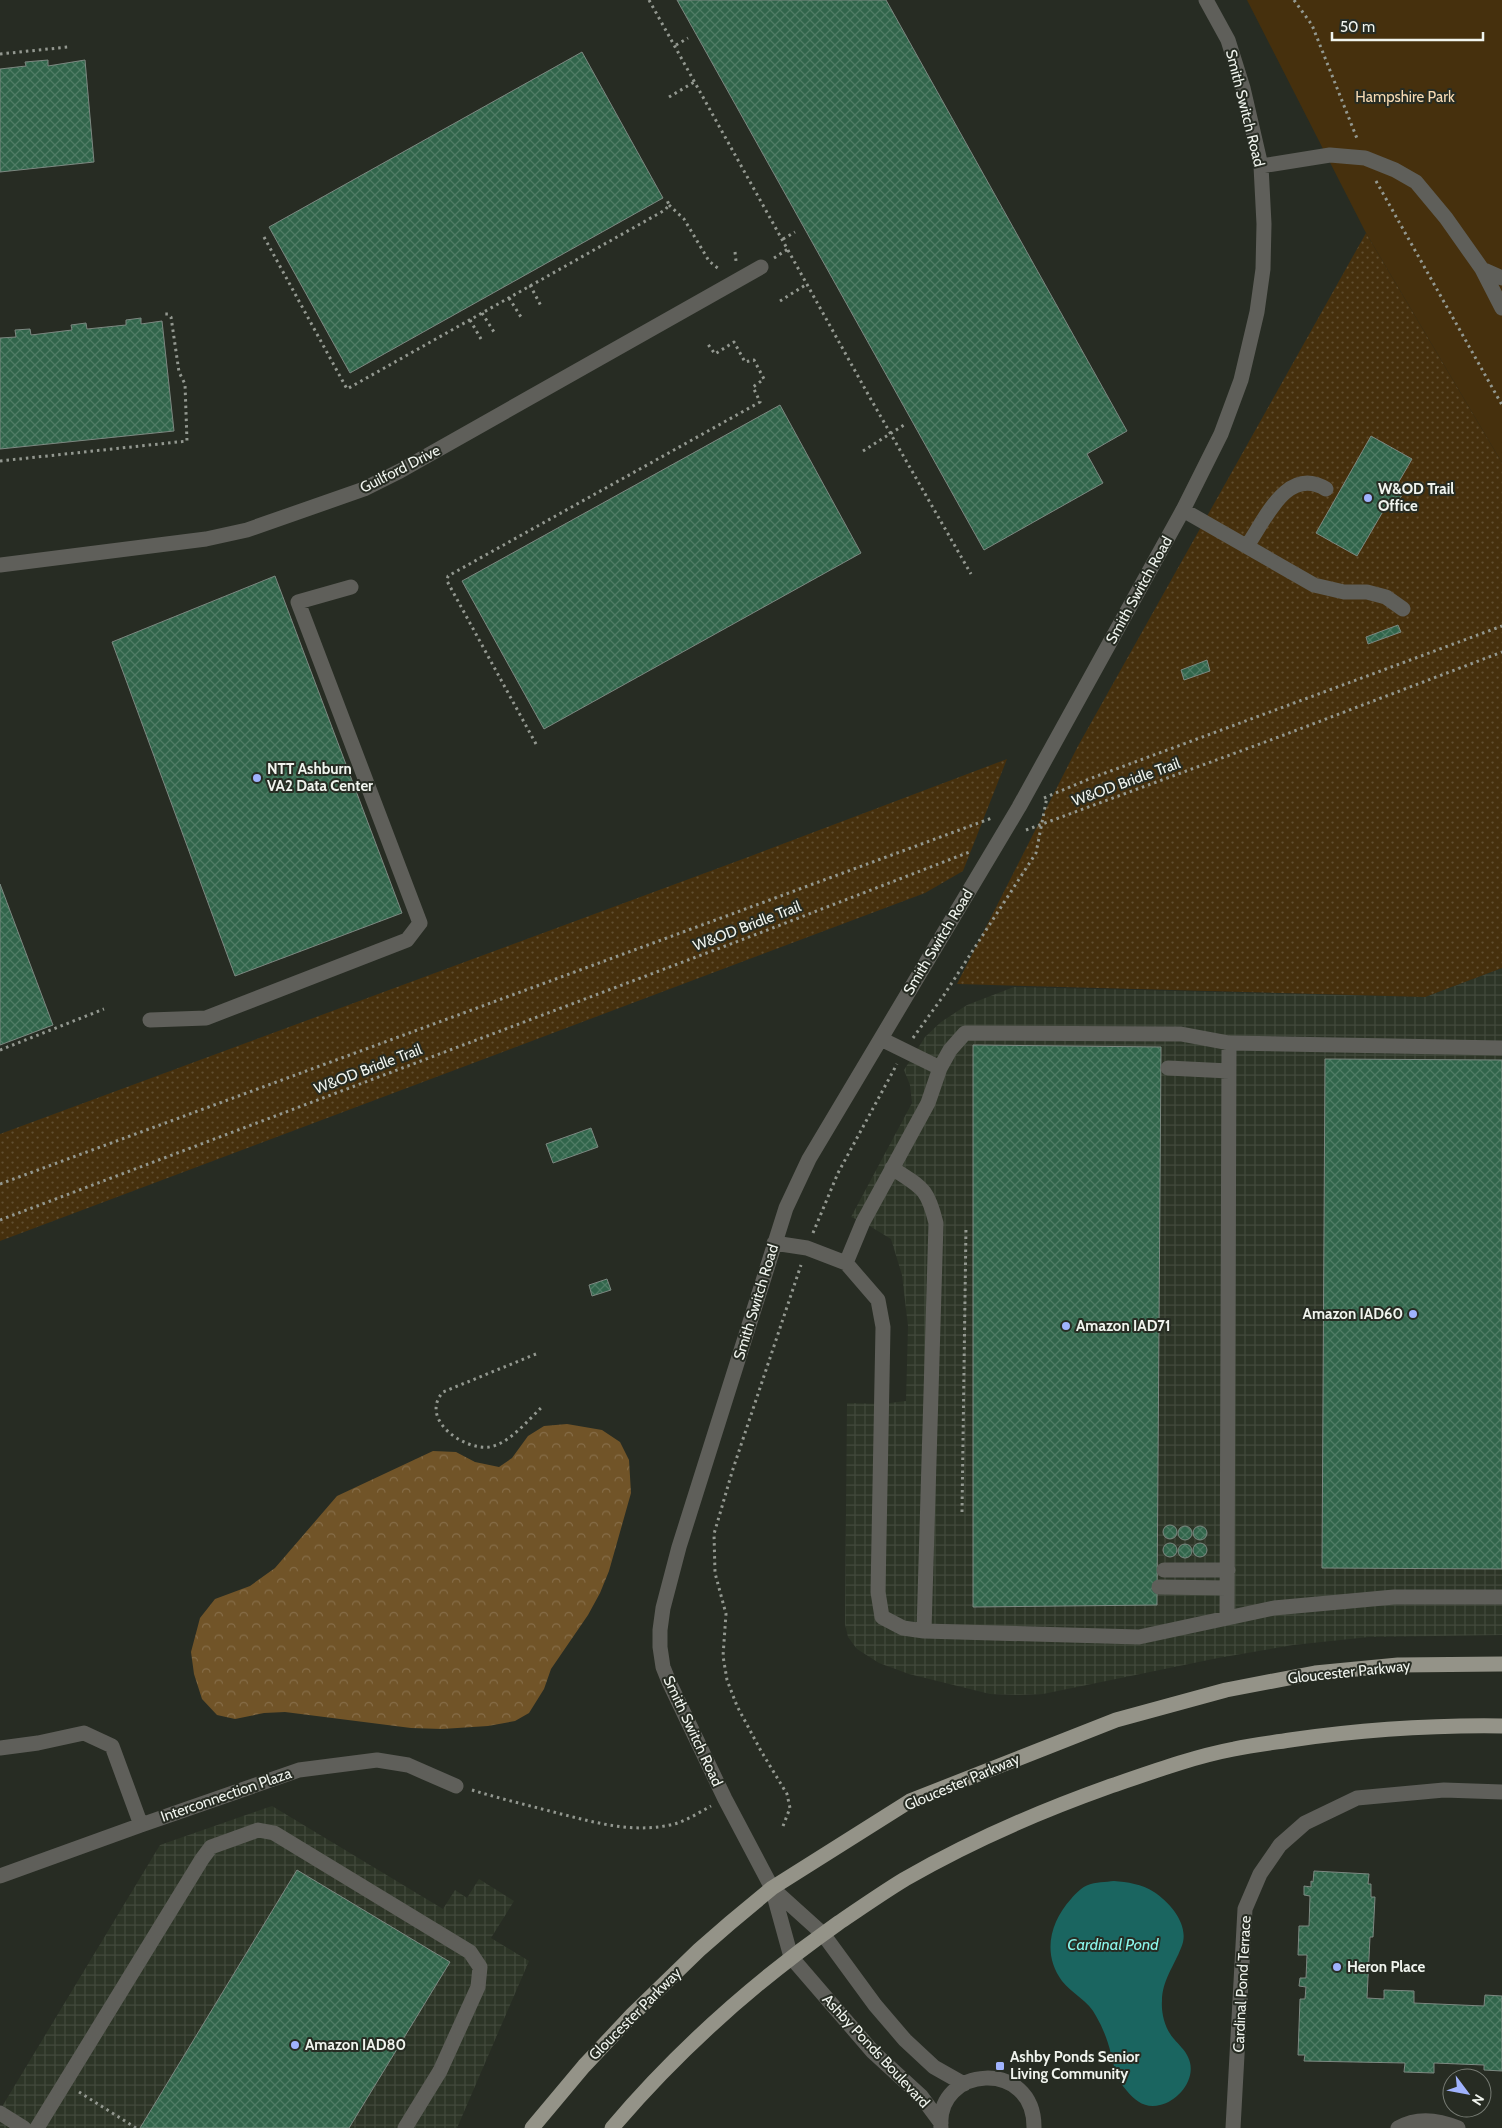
<svg xmlns="http://www.w3.org/2000/svg" width="1502" height="2128" viewBox="0 0 1502 2128" font-family="Cabin,sans-serif">
<style>
.industrial{fill:url(#industrial-grid)}
.grass{fill:url(#grass-dots)}
.forest{fill:url(#forest-crowns)}
.park{fill:#46300d}
.water{fill:#1a6560}
.building{fill:url(#building-cross-hatch);stroke:#7c8881}
.lines{fill:none;stroke-linecap:round;stroke-linejoin:round}
.path{stroke:#939890;stroke-width:3;stroke-dasharray:2.5 4;stroke-linecap:butt}
.minor{stroke:#5f5f5a;stroke-width:15}
.major{stroke:#949388;stroke-width:15}
.poi-dot{fill:#a0b3fd;stroke:#272c23;stroke-width:2}
.labels{text-anchor:middle;stroke-width:4;stroke-linejoin:round;paint-order:stroke}
.park-label{font-size:15px;fill:#f8dbb4;stroke:#272c23}
.street-label{font-size:15px;fill:#f0f4ee;stroke:#272c23}
.poi-label{font-size:15px;font-weight:bold;fill:#f0f4ee;stroke:#272c23;text-anchor:start}
.water-label{font-size:16px;font-style:italic;fill:#8cf8ee;stroke:#272c23}
</style>
<defs>
<pattern id="industrial-grid" width="8" height="8" patternUnits="userSpaceOnUse" patternTransform="scale(1.25)"><rect width="8" height="8" fill="#2d3527"/><path d="M0 4h8M4 0v8" fill="none" stroke="#42493c"/></pattern>
<pattern id="grass-dots" width="8" height="8" patternUnits="userSpaceOnUse" patternTransform="scale(1.25)"><rect width="8" height="8" fill="#46300d"/><path d="M2 2h.1M6 6h.1" fill="none" stroke="#614f31" stroke-width="1.8" stroke-linecap="round"/></pattern>
<pattern id="forest-crowns" width="20" height="18" patternUnits="userSpaceOnUse" patternTransform="scale(1.25)"><rect width="20" height="18" fill="#715428"/><path d="M2 6a3 3 0 1 1 6 0M12 15a3 3 0 1 1 6 0" fill="none" stroke="#866d48"/></pattern>
<pattern id="building-cross-hatch" width="8" height="8" patternUnits="userSpaceOnUse" patternTransform="scale(1.25)"><rect width="8" height="8" fill="#31654b"/><path d="M0 0l8 8M0 8l8-8" fill="none" stroke="#4f7c65"/></pattern>
</defs>
<rect width="100%" height="100%" fill="#272c23"/>
<path class="industrial" d="M1502 968V1635L1369 1637 1293 1645 1218 1658 1043 1694 1019 1695 990 1694 909 1674 879 1663 857 1649 848 1637 845 1624 847 1403 882 1404 906 1401 908 1326 902 1275 891 1239 863 1222 851 1217 912 1103 910 1085 904 1070 925 1037 941 1022 967 1005 1014 987 1425 997Z
M272 1806 443 1909 455 1890 467 1898 479 1879 514 1901 491 1938 529 1961 457 2128H0V2110L160 1845Z"/>
<path class="grass" d="M1366 233 1502 463V968L1425 997 957 984 1078 746Z
M1007 759 963 871 925 893 0 1241V1134L751 856Z"/>
<path class="forest" d="M567 1424 602 1430 620 1442 629 1460 631 1493 609 1571 600 1593 588 1615 551 1669 544 1689 529 1713 515 1721 488 1726 442 1729 411 1728 285 1712 264 1713 235 1719 217 1715 202 1699 194 1674 191 1652 200 1618 215 1599 250 1586 275 1568 337 1496 433 1451 456 1452 475 1462 499 1467 512 1458 528 1436 544 1426Z"/>
<path class="park" d="M1247 0H1502V463L1366 233Z"/>
<path class="water" d="M1114 1881C1127 1882 1142 1884 1154 1892 1171 1903 1191 1927 1181 1948 1174 1966 1162 1981 1162 2001 1161 2013 1165 2029 1174 2039 1179 2045 1185 2050 1188 2057 1198 2077 1179 2101 1160 2105 1146 2109 1135 2101 1127 2091 1116 2079 1115 2069 1111 2054 1108 2041 1103 2028 1096 2016 1089 2001 1072 1994 1062 1981 1042 1954 1050 1922 1071 1899 1075 1894 1082 1887 1088 1885 1095 1882 1106 1882 1114 1881Z"/>
<path class="building" d="M677 0H886L1127 431 1087 454 1103 483 984 550Z
M582 52 663 198 350 373 269 227Z
M48 60V66L85 60 94 162 0 172V69L26 66 25 62Z
M141 318V324L162 321 174 431 0 449V338L16 337 15 330 30 329 31 335 72 330 71 325 86 323 87 329 126 325V320Z
M780 405 861 553 544 729 462 581Z
M1371 436 1412 459 1394 490 1402 495 1396 505 1389 501 1357 556 1316 533Z
M275 576 402 913 235 976 112 642Z
M1398 625 1401 632 1368 644 1366 637Z
M1207 660 1210 671 1184 680 1181 670Z
M0 884 53 1025 0 1045Z
M973 1045 1161 1047 1157 1605 973 1607Z
M1325 1059 1502 1060V1569L1322 1568Z
M591 1128 598 1147 553 1163 546 1144Z
M607 1279 611 1290 592 1296 589 1285Z
M1163 1532a7 7 0 1 1 14 0a7 7 0 1 1-14 0Z
M1178 1533a7 7 0 1 1 14 0a7 7 0 1 1-14 0Z
M1193 1533a7 7 0 1 1 14 0a7 7 0 1 1-14 0Z
M1193 1550a7 7 0 1 1 14 0a7 7 0 1 1-14 0Z
M1163 1550a7 7 0 1 1 14 0a7 7 0 1 1-14 0Z
M1178 1551a7 7 0 1 1 14 0a7 7 0 1 1-14 0Z
M297 1870 450 1962 349 2128H140Z
M1314 1871 1369 1874 1368 1884H1371V1897H1375L1373 1937H1370L1367 1998 1384 1999V1990L1414 1991V2003L1484 2006 1485 1995 1502 1996V2071L1484 2070V2065L1434 2063V2073L1404 2072 1405 2063 1304 2061 1305 2055H1298L1300 1999H1305L1306 1987 1299 1986 1300 1978H1306L1307 1955H1298L1299 1926H1309L1310 1896 1304 1895V1886L1311 1887V1881L1313 1882Z"/>
<g class="lines">
<path class="path" d="M649 0 869 396 971 574
M1294 0 1312 25 1358 141
M676 45 688 38
M0 54 68 47
M669 97 696 81
M1376 181 1502 405
M669 205 684 219 709 261 720 270
M264 237 347 389 665 210 669 205 667 200
M783 239 795 232
M735 252 736 261
M774 258 788 249
M530 285 541 306
M509 298 521 317
M780 301 807 284
M482 313 494 332
M470 320 481 339
M863 451 904 425
M0 461 187 441 185 384 179 372 171 317 168 314H162
M536 744 447 581 448 576 760 402 753 387 764 379 754 360 745 362 734 342 715 354 707 343
M1044 798 1089 779 1502 626
M1026 830 1276 738 1502 652
M913 1038 944 995 1036 853 1047 797
M0 1050 104 1009
M0 1184 992 818
M0 1220 757 934 972 851
M813 1233 838 1173 897 1064
M536 1354 443 1392C419 1419 463 1450 489 1447 509 1444 527 1421 541 1408
M962 1512 966 1227
M472 1790C501 1799 531 1806 561 1814 597 1823 632 1833 670 1825 685 1822 698 1813 711 1806
M783 1826 790 1808 787 1794 761 1751 737 1706 727 1680 723 1656 726 1614 715 1573 714 1534 732 1472 801 1265
M79 2092 136 2128"/>
<path class="minor" d="M1261 166 1330 155 1365 158 1395 170 1416 182 1446 218 1482 269 1502 308
M1482 269 1502 278
M1183 510 1314 585 1344 592H1367L1386 597 1403 609
M1247 546C1265 520 1287 465 1326 489
M0 565 206 539 247 530 364 489 400 471 761 267
M150 1020 206 1018 407 940 420 923 298 602 351 587
M881 1039 940 1068 950 1050 965 1033 1181 1034 1229 1043 1502 1048
M1168 1068 1229 1071
M892 1168C922 1188 927 1187 936 1223L924 1631
M774 1243 807 1248 846 1263 878 1300 883 1327 878 1592 882 1617 903 1628 924 1631 1139 1637 1274 1608 1394 1597H1502
M846 1263 863 1222 928 1103 940 1068
M1164 1570H1228
M1159 1587 1227 1588
M1227 1618 1229 1043
M0 1748 38 1743 84 1733 112 1746 141 1825
M0 1876 141 1825 299 1770 377 1760 408 1765 456 1786
M772 1888 823 1934 875 2005 905 2040 934 2067 964 2084
M0 2113 24 2128
M941 2123 921 2096 873 2052 791 1957 772 1888 725 1799 669 1682 663 1667 660 1647V1630L663 1608 679 1547 786 1208 809 1159 1019 807 1183 510 1221 434 1241 380 1257 312 1263 269 1264 224 1261 166 1243 88 1228 40 1206 0
M37 2128 202 1859 211 1847 258 1830 274 1833 470 1952 480 1967 478 1987 440 2071 405 2128
M941 2128C935 2065 1035 2058 1034 2128
M1233 2128 1245 1909 1260 1874 1280 1845 1305 1823 1357 1798 1444 1790 1502 1792
M1398 2128C1417 2117 1439 2120 1458 2128"/>
<path class="major" d="M532 2128 584 2066 632 2015 699 1950 730 1923 772 1888 910 1801 1116 1720 1226 1690 1315 1673 1398 1665 1502 1664
M612 2128C679 2049 752 1984 837 1924 859 1909 882 1893 905 1879 969 1842 1038 1812 1108 1787 1149 1773 1192 1757 1234 1749 1252 1745 1271 1743 1290 1740 1360 1730 1431 1725 1502 1726"/>
</g>
<g class="poi-dot">
<circle cx="1368" cy="498" r="5"/>
<circle cx="257" cy="778" r="5"/>
<circle cx="1413" cy="1314" r="5"/>
<circle cx="1066" cy="1326" r="5"/>
<circle cx="1337" cy="1967" r="5"/>
<circle cx="295" cy="2045" r="5"/>
<rect x="995" y="2061" width="10" height="10" rx="2.5"/>
</g>
<g class="labels">
<g class="park-label">
<text x="1405" y="102">Hampshire Park</text>
</g>
<g class="street-label">
<text transform="translate(1245 108) rotate(76)" y="5">Smith Switch Road</text>
<text transform="translate(400 469) rotate(-27)" y="5">Guilford Drive</text>
<text transform="translate(1139 590) rotate(-61)" y="5">Smith Switch Road</text>
<text transform="translate(1126 782) rotate(-20)" y="5">W&amp;OD Bridle Trail</text>
<text transform="translate(747 926) rotate(-21)" y="5">W&amp;OD Bridle Trail</text>
<text transform="translate(938 942) rotate(-59)" y="5">Smith Switch Road</text>
<text transform="translate(368 1069) rotate(-21)" y="5">W&amp;OD Bridle Trail</text>
<text transform="translate(756 1302) rotate(-73)" y="5">Smith Switch Road</text>
<text transform="translate(1349 1672) rotate(-6)" y="5">Gloucester Parkway</text>
<text transform="translate(693 1731) rotate(65)" y="5">Smith Switch Road</text>
<text transform="translate(962 1782) rotate(-23)" y="5">Gloucester Parkway</text>
<text transform="translate(226 1795) rotate(-19)" y="5">Interconnection Plaza</text>
<text transform="translate(1242 1984) rotate(-87)" y="5">Cardinal Pond Terrace</text>
<text transform="translate(635 2014) rotate(-45)" y="5">Gloucester Parkway</text>
<text transform="translate(876 2051) rotate(47)" y="5">Ashby Ponds Boulevard</text>
</g>
<g class="poi-label">
<text x="1378" y="494">W&amp;OD Trail<tspan x="1378" dy="17">Office</tspan></text>
<text x="267" y="774">NTT Ashburn<tspan x="267" dy="17">VA2 Data Center</tspan></text>
<text x="1403" y="1319" text-anchor="end">Amazon IAD60</text>
<text x="1076" y="1331">Amazon IAD71</text>
<text x="1347" y="1972">Heron Place</text>
<text x="305" y="2050">Amazon IAD80</text>
<text x="1010" y="2062">Ashby Ponds Senior<tspan x="1010" dy="17">Living Community</tspan></text>
</g>
<g class="water-label">
<text x="1113" y="1950">Cardinal Pond</text>
</g>
</g>
<g transform="translate(1467 2093) rotate(122)"><circle r="24" fill="#272c23" stroke="#777c74"/>
<path d="M0-4L9 19L0 12L-9 19Z" fill="#a0b3fd"/>
<text y="-8" font-size="14" font-weight="bold" text-anchor="middle" fill="#f0f4ee">N</text>
</g>
<path d="M1332 32v8h151v-8" fill="none" stroke="#f0f4ee" stroke-width="2.5"/>
<text x="1340" y="32" font-size="15" fill="#f0f4ee" stroke="#272c23" stroke-width="4" paint-order="stroke">50 m</text>
</svg>
